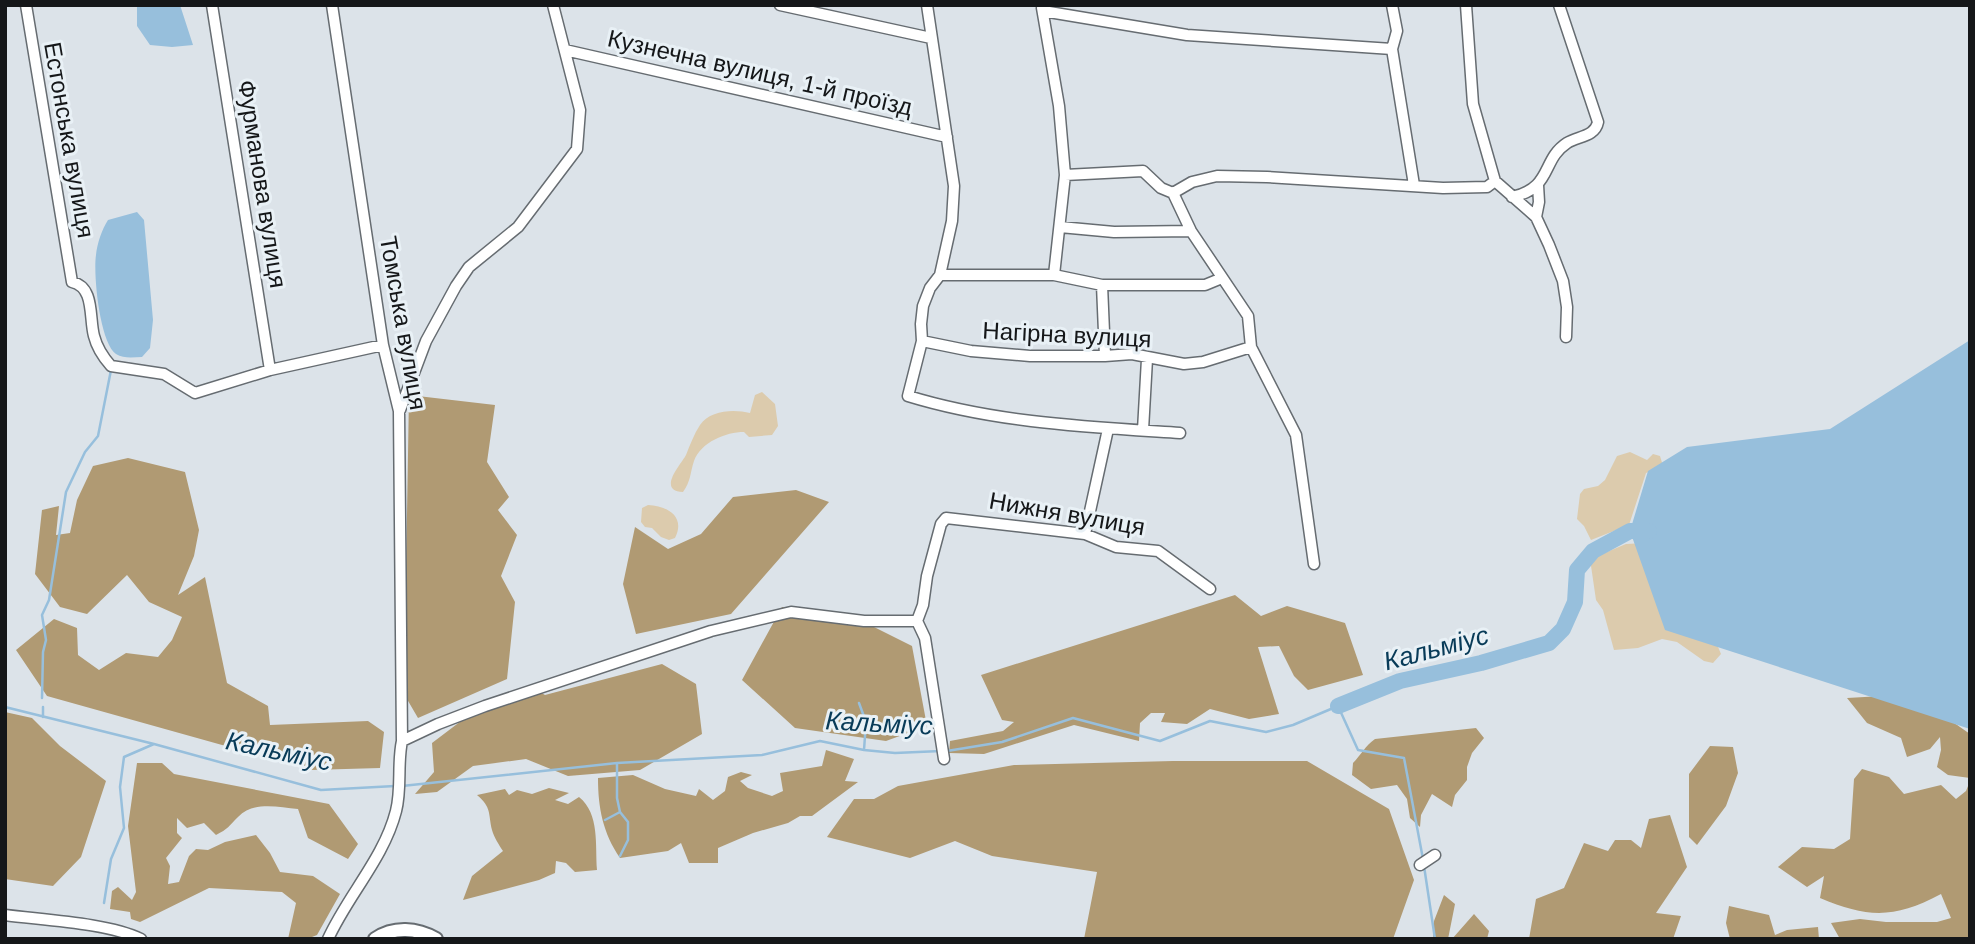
<svg xmlns="http://www.w3.org/2000/svg" width="1975" height="944" viewBox="0 0 1975 944" font-family="Helvetica,sans-serif">
<style>
.green{fill:#dccbad}
.forest{fill:#b09a73}
.water{fill:#97bfdc}
.lines{fill:none;stroke-linecap:round;stroke-linejoin:round}
.stream{stroke:#97bfdc;stroke-width:2.5}
.river{stroke:#97bfdc;stroke-width:16}
.minor-casing{stroke:#666c71;stroke-width:13}
.major-casing{stroke:#666c71;stroke-width:16}
.minor{stroke:#fff;stroke-width:10}
.major{stroke:#fff;stroke-width:12}
.labels{text-anchor:middle;stroke-width:6;stroke-linejoin:round;paint-order:stroke}
.street-label{font-size:24px;fill:#151719;stroke:#e9f1f6}
.water-label{font-size:26px;font-style:italic;fill:#083b58;stroke:#e9f1f6}
</style>
<rect width="100%" height="100%" fill="#dce3e9"/>
<path class="green" d="M762 392 775 404 778 426 772 435 749 437 744 432C726 432 701 442 694 461 690 473 691 481 683 492 656 491 682 463 686 455 690 445 694 434 700 425 710 410 734 409 750 413L755 395Z
M1630 452 1647 460 1653 454 1660 456 1663 466 1646 473 1629 525 1591 540 1584 526 1577 519 1580 494 1584 489 1598 486 1605 480 1617 456Z
M648 505C667 506 686 516 675 538L669 540 661 537 652 528 645 527 641 522 642 508Z
M1646 543 1713 635 1721 654 1713 663 1704 661 1677 642 1662 639 1638 648 1614 650 1603 610 1596 600 1590 559 1626 544Z"/>
<path class="forest" d="M409 395 495 405 487 462 509 497 498 510 517 535 501 576 515 602 507 679 418 718 404 694Z
M128 458 185 472 199 530 194 556 178 595 205 577 227 683 268 706 270 725 368 721 384 732 380 768 311 770 47 696 16 650 54 619 77 628 78 655 99 670 126 653 158 657 172 640 182 617 149 602 127 575 87 614 60 607 35 574 42 510 59 506 56 535 70 533 77 500 93 466Z
M796 490 829 502 731 614 636 634 623 584 635 527 668 549 701 534 733 497Z
M1235 595 1261 616 1287 606 1345 623 1363 675 1308 690 1294 676 1279 646 1258 647 1279 714 1249 719 1210 709 1187 724 1161 722 1165 713H1151L1140 723 1139 741 1074 725 984 754 949 753 950 741 1003 731 1014 722 1002 720 981 675Z
M782 607 870 625 912 646 927 726 886 741 795 728 742 680Z
M662 664 696 684 702 734 640 770 568 776 526 759 473 766 437 792 415 794 434 772 432 743 469 715 538 691 545 695Z
M1900 695 1940 713 1970 734V778L1948 775 1937 767 1941 750 1940 737 1930 749 1907 757 1901 738 1867 723 1847 698Z
M5 712 32 718 60 746 106 781 81 857 53 886 5 879Z
M1476 728 1484 738 1472 753 1467 767V780L1455 795 1452 807 1432 794 1421 815 1420 827 1410 818 1407 799 1397 785 1371 789 1352 775 1353 763C1361 755 1365 746 1375 739Z
M1710 746 1733 747 1738 773 1726 806 1697 845 1689 837V774Z
M826 750 854 759 845 781 858 782 812 816H800L788 823 753 833 718 848V863H689L681 843 668 851 620 858C603 833 598 808 598 778L633 775 665 789 696 796 699 789 713 800 725 791 728 777 741 772 752 775 740 781 748 788 772 796 783 791 780 773 822 766Z
M1173 761H1307L1389 809 1414 880 1393 939H1084L1097 872 992 856 955 841 910 858 827 837 854 799H874L898 786 1014 765Z
M137 763H162L174 774 329 804 358 844 348 859 308 838 298 809C277 807 254 801 238 817 229 826 228 829 216 835L204 823 187 828 177 818V833L182 838 166 858 170 866 168 884 179 882 189 856 196 849 208 850 225 842 256 835 270 853 280 872 313 876 340 894 317 935 307 939H288L296 903 282 892 209 888 140 922 131 919 130 912 110 909 112 891 118 887 132 900 136 892 128 826Z
M1862 769 1889 777 1904 794 1941 785 1956 799 1966 791 1970 781V939H1840L1831 923 1860 919 1886 922H1937L1951 918 1941 894C1894 919 1868 918 1820 898L1824 876 1807 887 1778 867 1802 847 1834 849 1850 839 1854 779Z
M549 788 569 793 555 800 568 804 579 797C600 814 595 845 597 870L575 872 566 863 556 861 555 873 539 880 463 900 472 876 503 851C499 845 494 837 492 830 488 813 492 808 477 795L505 789 509 795 517 790 532 794Z
M1670 815 1687 867 1656 913 1681 916 1673 939H1529L1536 899 1564 888 1584 843 1608 851 1615 840H1631L1641 848 1649 819Z
M1444 895 1455 904 1448 939H1433L1434 921Z
M1729 906 1769 915 1775 935 1787 930 1818 927 1819 939H1730L1726 923Z
M1474 914 1489 931 1487 939H1452Z"/>
<path class="water" d="M137 5H180L193 45 172 47 150 45 137 26Z
M137 212 144 220 153 320 150 348 142 357C134 357 124 359 116 354 100 343 93 275 96 255 97 244 102 229 108 220Z
M1970 340V729L1665 630 1630 531 1648 471 1687 447 1830 429Z"/>
<g class="lines">
<path class="stream" d="M42 698 43 652 46 640 42 615 49 600 66 492 85 452 98 436 111 370
M859 703 866 722 864 750
M5 707 154 744 321 790 395 786
M43 707V717
M947 751 1002 742 1073 718 1160 741 1210 721 1266 732 1293 725 1338 706 1358 750 1404 758 1423 859
M617 763V798L620 812 628 822V840L620 856
M402 786 617 763 762 755 820 741 864 750 895 753 941 751
M605 820 620 812
M1424 866 1435 939
M104 903 111 859 124 828 120 787 124 757 154 744"/>
<path class="river" d="M1338 706 1400 681 1481 663 1549 643 1563 629 1575 602 1577 570 1593 551 1630 531H1649"/>
<g class="minor-casing">
<path id="minor" d="M26 5 72 282C95 287 89 318 94 336 97 348 103 357 111 366L164 374 195 393 270 370 383 345
M212 5 270 370
M780 5 931 38
M927 5 954 186 952 221 940 275 930 288 923 306 921 324 922 341 908 396C996 423 1089 427 1180 433
M1392 5 1397 31 1392 49 1414 185
M1466 5 1473 104 1495 181 1536 217 1549 245 1563 281 1567 307 1566 337
M1042 8 1059 106 1065 175 1054 275
M1043 11 1187 35 1392 49
M565 50 947 137
M1065 175 1143 171 1161 188 1173 193 1192 182 1217 176 1267 177 1443 188 1487 187 1495 181
M1173 193 1191 231 1248 316 1251 347 1296 435 1314 564
M1512 197C1553 188 1541 160 1567 143 1578 136 1595 137 1598 122L1559 5
M1536 217 1539 202 1538 185
M1060 227 1114 232 1191 231
M940 275H1054L1102 285H1205L1222 278
M1102 285 1105 356
M922 341 971 351 1030 356H1105L1132 354 1184 364 1203 362 1251 347
M400 410 426 341 456 286 469 267 518 227 577 149 580 110 553 5
M1143 430 1147 359
M1085 534 1108 429
M402 741 438 724 485 706 711 631 791 612 864 621H917
M944 759 925 638 917 621 923 605 927 576 941 524 946 518 1085 534 1116 547 1158 551 1210 589
M1420 865 1435 855
M5 915C43 920 108 923 141 939
M328 939C348 895 384 858 396 811 402 788 397 764 402 741L399 411 383 345 332 5"/>
</g>
<g class="major-casing">
<path id="major" d="M375 939C394 926 417 928 436 939"/>
</g>
<use href="#minor" class="minor"/>
<use href="#major" class="major"/>
</g>
<g class="labels">
<g class="street-label">
<text transform="translate(760 73) rotate(13)" y="8">Кузнечна вулиця, 1-й проїзд</text>
<text transform="translate(69 140) rotate(80)" y="8">Естонська вулиця</text>
<text transform="translate(262 184) rotate(81)" y="8">Фурманова вулиця</text>
<text transform="translate(403 323) rotate(80)" y="8">Томська вулиця</text>
<text transform="translate(1067 335) rotate(3)" y="8">Нагірна вулиця</text>
<text transform="translate(1067 514) rotate(10)" y="8">Нижня вулиця</text>
</g>
<g class="water-label">
<text transform="translate(1436 648) rotate(-15)" y="9">Кальміус</text>
<text transform="translate(879 723) rotate(3)" y="9">Кальміус</text>
<text transform="translate(279 751) rotate(12)" y="9">Кальміус</text>
</g>
</g>
<rect width="1975" height="944" fill="none" stroke="#151719" stroke-width="14"/>
</svg>
